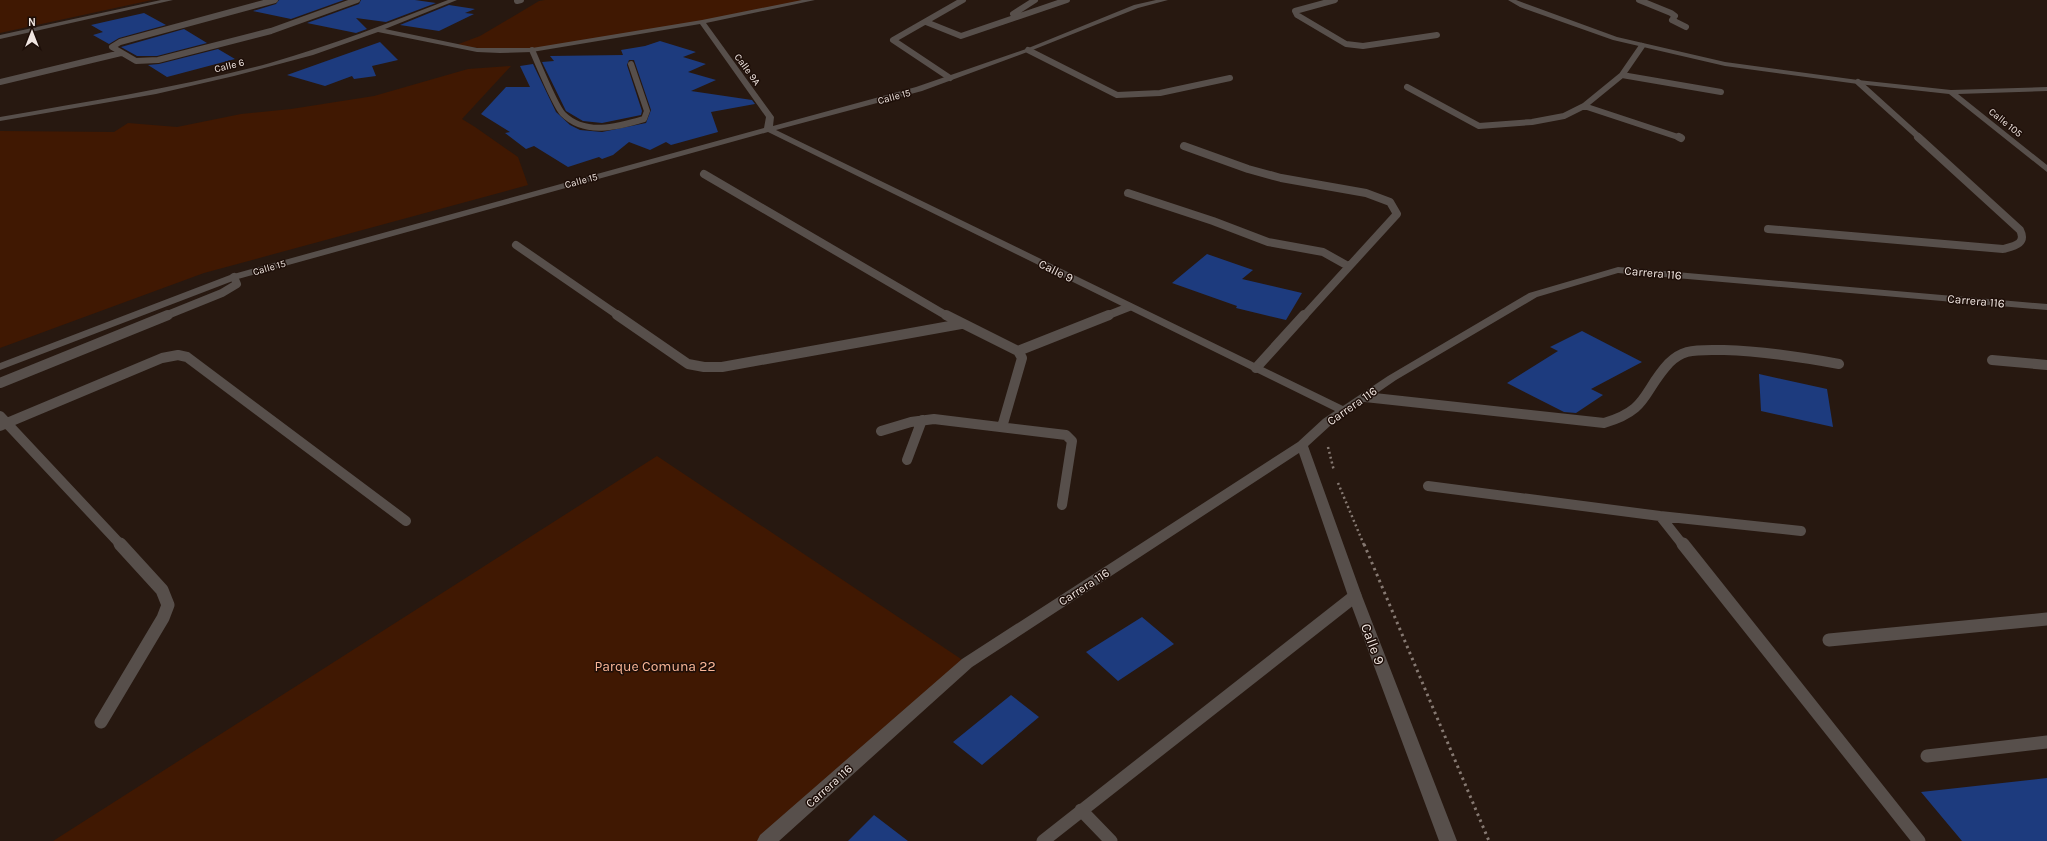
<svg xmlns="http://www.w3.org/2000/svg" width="2047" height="841" viewBox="0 0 2047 841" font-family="Karla,sans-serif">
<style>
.green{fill:#401802}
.building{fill:#1d3b7e}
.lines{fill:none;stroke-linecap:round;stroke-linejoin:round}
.path-far1{stroke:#867972;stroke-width:2.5;stroke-dasharray:2 3;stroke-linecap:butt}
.path{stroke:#867972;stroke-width:3;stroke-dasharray:2.5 4;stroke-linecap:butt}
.service-far3{stroke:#574f4b;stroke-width:6}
.service-far2{stroke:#574f4b;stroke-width:8}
.service-far1{stroke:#574f4b;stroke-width:10}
.service{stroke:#574f4b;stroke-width:13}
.minor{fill:#574f4b;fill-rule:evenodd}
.labels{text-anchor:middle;stroke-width:3;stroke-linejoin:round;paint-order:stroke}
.far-street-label{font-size:10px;fill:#f1e6e1;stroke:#1d0e08}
.street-label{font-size:12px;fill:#f1e6e1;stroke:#1d0e08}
.near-street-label{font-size:14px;fill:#f1e6e1;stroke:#1d0e08}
.near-park-label{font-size:14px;fill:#fbb798;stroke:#1d0e08}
</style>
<rect width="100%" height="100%" fill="#271810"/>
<path class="green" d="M0 0H152L0 33Z
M545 0H812L702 22 532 50 500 51 456 45 480 36 539 1Z
M511 66 462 119 475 127 518 157 528 185 204 273 0 348V131L114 132 128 123 177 127 241 114 291 109 374 96 468 69Z
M657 456 967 663 766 841H53Z"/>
<path class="building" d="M279 0H344L291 19 253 11 276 4Z
M361 0H415L436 3 386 22 356 18 367 29 356 33 307 23 359 4Z
M449 5 475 9 465 13 474 14 439 31 400 25Z
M144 13 166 25 119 38 109 44 93 35 103 32 91 25Z
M184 29 207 43 157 56H137L121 47Z
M660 41 696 52 683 57 706 64 688 72 716 80 691 91 752 100 755 104 711 112 718 132 671 145 666 142 650 150 629 142 613 155 602 159 599 157 568 167 534 146 526 149 505 133 510 132 481 114 506 87H530L520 66 533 64 556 112 570 125 580 130 602 132 646 123 651 110 634 60H629L627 65 642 111 641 115 602 123 583 121 566 111 542 62 554 61 550 56 623 55 621 50 645 46Z
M380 42 398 60 372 66 376 76 354 79 352 76 325 86 287 75Z
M218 49 235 59 167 77 148 65 159 64Z
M1207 254 1253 270 1242 279 1302 293 1286 320 1236 308 1237 306 1172 283Z
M1582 331 1642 362 1591 389 1603 395 1576 413 1564 412 1507 383 1558 351 1550 347Z
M1759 374 1827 389 1833 427 1761 411Z
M1142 617 1174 644 1118 681 1086 652Z
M1011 695 1039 717 982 765 953 742Z
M2047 778V841H1962L1921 792Z
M874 815 908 841H848Z"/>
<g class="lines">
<path class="path-far1" d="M1328 447 1334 471
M1338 483 1364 545"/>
<path class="path" d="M1364 544 1489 841"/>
<path class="service-far3" d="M275 0 120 42 112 47 136 61 158 60 271 31 357 0
M1335 0 1295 11 1297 15 1346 44 1363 46 1437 35
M1639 0 1671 13 1675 16 1672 20 1686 27
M517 1 521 0
M1013 14 1035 0
M926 22 961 36 1067 0
M532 50C538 63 555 106 563 114 585 136 617 127 644 119L647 111 631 64
M1028 50 1117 95 1160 93 1230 78
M1622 75 1721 92
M950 78 893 40 963 0
M0 82 121 53
M1858 82 1920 138
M1407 87 1479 126 1532 122 1564 116 1584 106 1622 75 1642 46
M1584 106 1681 138"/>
<path class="service-far2" d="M1679 137 1681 138
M1184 146 1248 169 1281 178 1366 193 1390 202 1397 214 1304 316
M704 174 947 316
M1128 193 1213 221 1268 242 1323 252 1348 266
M1768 229 2003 249C2014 246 2027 244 2020 230L1918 137
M516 245 619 316
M165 316 222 293 237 284 234 277
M1106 316 1129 307"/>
<path class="service-far1" d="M617 315 688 364 704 367H722L961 324
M946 315 1018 351 1022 358 1002 427
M1018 351 1109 315
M1992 360 2047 365
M1256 368 1304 315
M0 383 168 315
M1365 397 1604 423C1649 410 1642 392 1669 363 1674 358 1680 354 1687 352 1699 349 1712 350 1724 350 1763 351 1801 357 1839 364
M0 416 121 545
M0 426 162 358 178 355 187 357 406 521
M881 431 911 422 934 419 1066 435 1072 441 1062 505
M907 460 922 420
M1428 486 1660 516 1801 531
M1660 516 1683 545"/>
<path class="service" d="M1683 544 1919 841
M1829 640 2047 619
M101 722 163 618 168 605 162 590 120 544
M1927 756 2047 742
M1081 810 1111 841
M1043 841 1355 596"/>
<path class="minor" d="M161 0H173L0 39V35Z
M448 0H457L385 29 477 48H532L702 20 802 0H815L706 23 774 117 773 126 916 87 1026 49 1134 5 1156 0H1168L1138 8 1030 51 922 91 776 130 1343 406 1388 376 1529 293 1618 267 2047 304V310L1618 273 1537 297 1396 380 1331 425 1308 446 1362 596 1457 841H1439L1348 596 1299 453 972 667 779 841H757L760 835 962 659 1298 442 1323 419 1335 411 768 132 238 279 0 370V363L230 275 764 128 766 117 700 24 532 52 500 53 477 52 378 32 313 55 234 76 156 94 0 121V117C90 101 181 87 270 63 332 45 389 23 448 0Z
M1508 0H1516L1617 37 1725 62 1858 80 1951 90 2047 87V91L1958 94 2047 165V172L1949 94 1858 84 1725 66 1613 40 1520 7Z"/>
</g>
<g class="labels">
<g class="far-street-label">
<text transform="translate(229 65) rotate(-14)" y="4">Calle 6</text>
<text transform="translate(748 69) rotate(54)" y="4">Calle 9A</text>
<text transform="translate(894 96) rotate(-15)" y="4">Calle 15</text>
<text transform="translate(2006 122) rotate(39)" y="4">Calle 105</text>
<text transform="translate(581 180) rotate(-15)" y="4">Calle 15</text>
<text transform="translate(269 267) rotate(-16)" y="4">Calle 15</text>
</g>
<g class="street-label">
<text transform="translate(1056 271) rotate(26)" y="4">Calle 9</text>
<text transform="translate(1653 273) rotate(5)" y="4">Carrera 116</text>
<text transform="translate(1976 301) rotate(5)" y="4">Carrera 116</text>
<text transform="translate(1352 406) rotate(-35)" y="4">Carrera 116</text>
<text transform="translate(1084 587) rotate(-33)" y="4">Carrera 116</text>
<text transform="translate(829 786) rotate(-42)" y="4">Carrera 116</text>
</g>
<g class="near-street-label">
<text transform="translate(1373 644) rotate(69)" y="5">Calle 9</text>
</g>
<g class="near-park-label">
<text x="655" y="671">Parque Comuna 22</text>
</g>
</g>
<g transform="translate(32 32)" stroke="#1d0e08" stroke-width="3" paint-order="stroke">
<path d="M0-3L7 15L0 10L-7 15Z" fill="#f1e6e1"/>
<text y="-6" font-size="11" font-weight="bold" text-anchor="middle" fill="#f1e6e1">N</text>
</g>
</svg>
